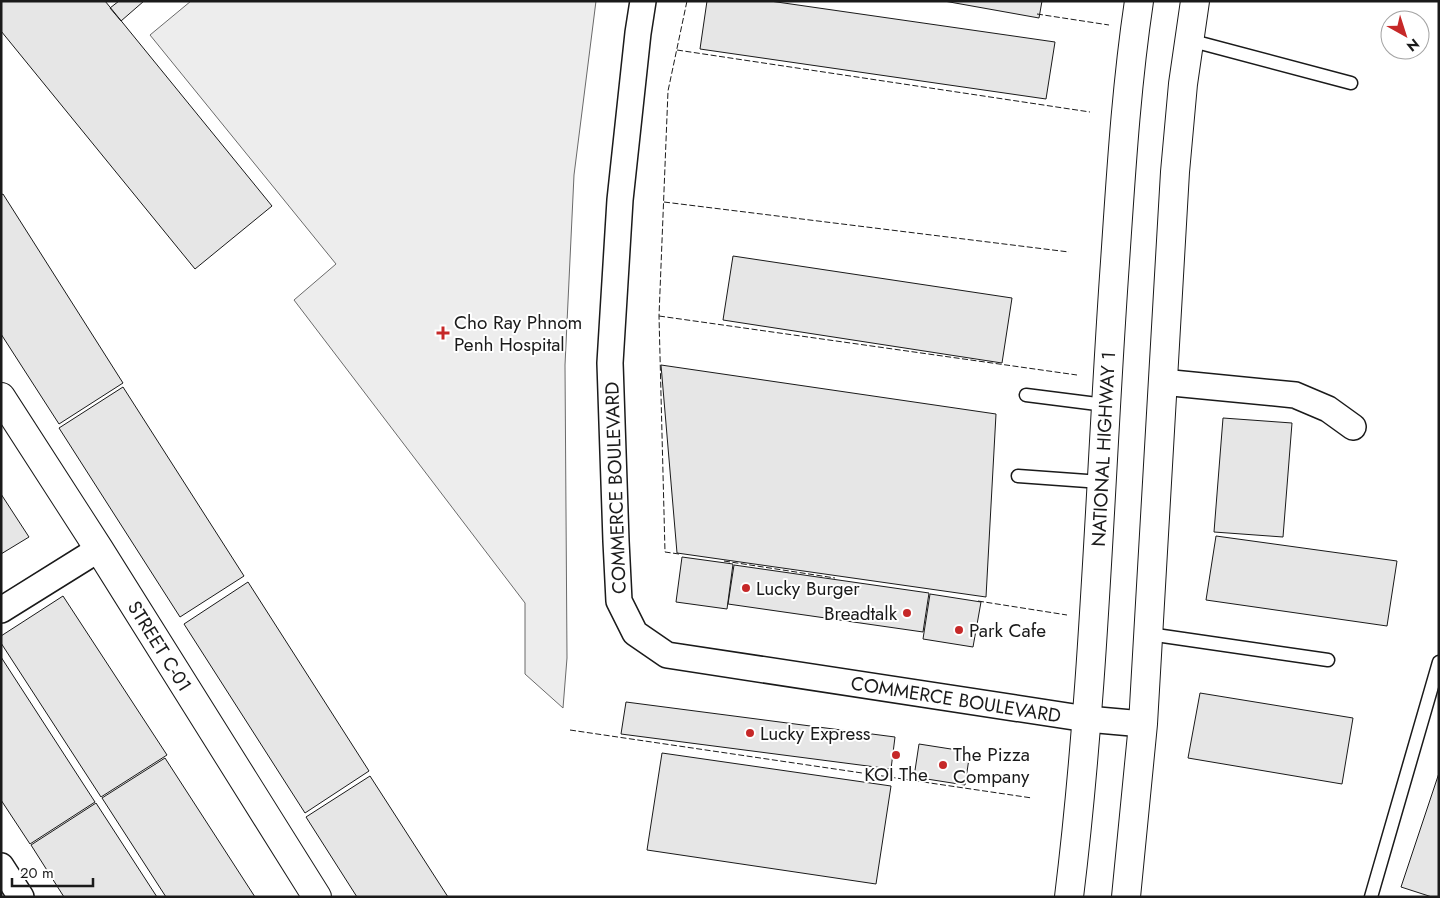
<svg xmlns="http://www.w3.org/2000/svg" width="1440" height="898" viewBox="0 0 1440 898" font-family="Jost,sans-serif">
<style>
.built{fill:#ededed;stroke:#6a6a6a}
.building{fill:#e6e6e6;stroke:#1a1a1a}
.lines{fill:none;stroke-linecap:round;stroke-linejoin:round}
.service-casing{stroke:#1a1a1a;stroke-width:15}
.minor-casing{stroke:#1a1a1a;stroke-width:28}
.tertiary-casing{stroke:#1a1a1a;stroke-width:30}
.trunk-casing{stroke:#1a1a1a;stroke-width:30}
.service{stroke:#fff;stroke-width:12}
.minor{stroke:#fff;stroke-width:25}
.tertiary{stroke:#fff;stroke-width:28}
.trunk{stroke:#fff;stroke-width:28}
.fence{stroke:#1a1a1a;stroke-width:1;stroke-dasharray:6 2.5;stroke-linecap:butt}
.poi-dot{fill:#c62828;stroke:#fff;stroke-width:2}
.labels{text-anchor:middle;stroke-width:4;stroke-linejoin:round;paint-order:stroke}
.poi-label{font-size:19px;fill:#1a1a1a;stroke:#fff;text-anchor:start}
.street-label{font-size:19px;fill:#1a1a1a;stroke:#fff}
</style>
<rect width="100%" height="100%" fill="#fff"/>
<path class="built" d="M191 1H596L574 175 565 365 567 658 563 708 525 674V603L294 300 336 264 150 35Z"/>
<path class="building" d="M1 1H105L272 206 195 269 1 31Z
M119 1H144L121 21 110 8Z
M707 1H770L1055 42 1046 99 700 49Z
M944 1H1042L1039 18Z
M3 194 123 383 59 424 1 334V195Z
M733 256 1012 298 1002 363 723 320Z
M661 365 996 414 986 597 677 553Z
M123 387 244 576 180 617 59 428Z
M1223 418 1292 423 1283 537 1214 532Z
M1 494 29 537 1 554Z
M1216 536 1397 561 1387 626 1206 600Z
M682 557 733 564 727 609 676 602Z
M734 565 929 593 923 632 728 604Z
M248 582 369 771 305 813 184 624Z
M930 594 981 602 973 647 923 639Z
M63 596 167 755 101 797 1 643V636Z
M1 657 95 802 30 844 1 800Z
M1200 693 1353 718 1342 784 1188 758Z
M626 702 895 737 891 769 621 734Z
M919 744 970 752 965 785 914 777Z
M662 753 891 786 876 884 647 850Z
M165 758 255 897H166L102 798Z
M1439 773V897H1432L1401 887Z
M370 776 448 897H357L306 817Z
M96 803 157 897H64L31 845Z"/>
<g class="lines">
<g class="service-casing">
<path id="service" d="M1189 40 1351 83
M1026 395 1105 405
M1018 476 1101 482
M1149 634 1328 660
M1371 897 1439 662"/>
</g>
<g class="minor-casing">
<path id="minor" d="M643 1 638 33 620 200 610 363 616 541 619 601 635 633 667 655 1087 719 1143 724
M1162 382 1295 395 1328 409 1353 427
M1 610 99 549
M1 866 21 897"/>
</g>
<g class="tertiary-casing">
<path id="tertiary" d="M1 397 99 549 317 897"/>
</g>
<g class="trunk-casing">
<path id="trunk" d="M1069 897C1095 686 1100 474 1115 262 1121 174 1126 88 1139 1
M1126 897 1143 724 1175 172 1183 84 1195 1"/>
</g>
<use href="#service" class="service"/>
<use href="#minor" class="minor"/>
<use href="#tertiary" class="tertiary"/>
<use href="#trunk" class="trunk"/>
<path class="fence" d="M1037 14 1109 25
M677 50 1090 112
M664 202 1069 252
M659 316 1077 375
M679 554 665 552 659 316 668 91 687 1
M724 561 835 578
M978 601 1067 615
M570 730 1032 798"/>
</g>
<g class="poi-dot">
<path d="M440.5 325.5h5v5h5v5h-5v5h-5v-5h-5v-5h5z"/>
<circle cx="746" cy="588" r="5"/>
<circle cx="907" cy="613" r="5"/>
<circle cx="959" cy="630" r="5"/>
<circle cx="750" cy="733" r="5"/>
<circle cx="896" cy="755" r="5"/>
<circle cx="943" cy="765" r="5"/>
</g>
<g class="labels">
<g class="poi-label">
<text x="454" y="329">Cho Ray Phnom<tspan x="454" dy="22">Penh Hospital</tspan></text>
<text x="756" y="595">Lucky Burger</text>
<text x="897" y="620" text-anchor="end">Breadtalk</text>
<text x="969" y="637">Park Cafe</text>
<text x="760" y="740">Lucky Express</text>
<text x="953" y="761">The Pizza<tspan x="953" dy="22">Company</tspan></text>
<text x="896" y="781" text-anchor="middle">KOI The</text>
</g>
<g class="street-label">
<text transform="translate(1103 449) rotate(-87)" y="7">NATIONAL HIGHWAY 1</text>
<text transform="translate(615 488) rotate(-92)" y="7">COMMERCE BOULEVARD</text>
<text transform="translate(160 646) rotate(58)" y="7">STREET C-01</text>
<text transform="translate(956 699) rotate(9)" y="7">COMMERCE BOULEVARD</text>
</g>
</g>
<rect width="1440" height="898" fill="none" stroke="#1a1a1a" stroke-width="5"/>
<g transform="translate(1405 35) rotate(141)"><circle r="24" fill="#ffffff" stroke="#a3a3a3"/>
<path d="M0-4L9 19L0 12L-9 19Z" fill="#c62828"/>
<text y="-8" font-size="14" font-weight="bold" text-anchor="middle" fill="#1a1a1a">N</text>
</g>
<path d="M12 878v8h81v-8" fill="none" stroke="#1a1a1a" stroke-width="2.5"/>
<text x="20" y="878" font-size="15" fill="#1a1a1a" stroke="#ffffff" stroke-width="4" paint-order="stroke">20 m</text>
</svg>
